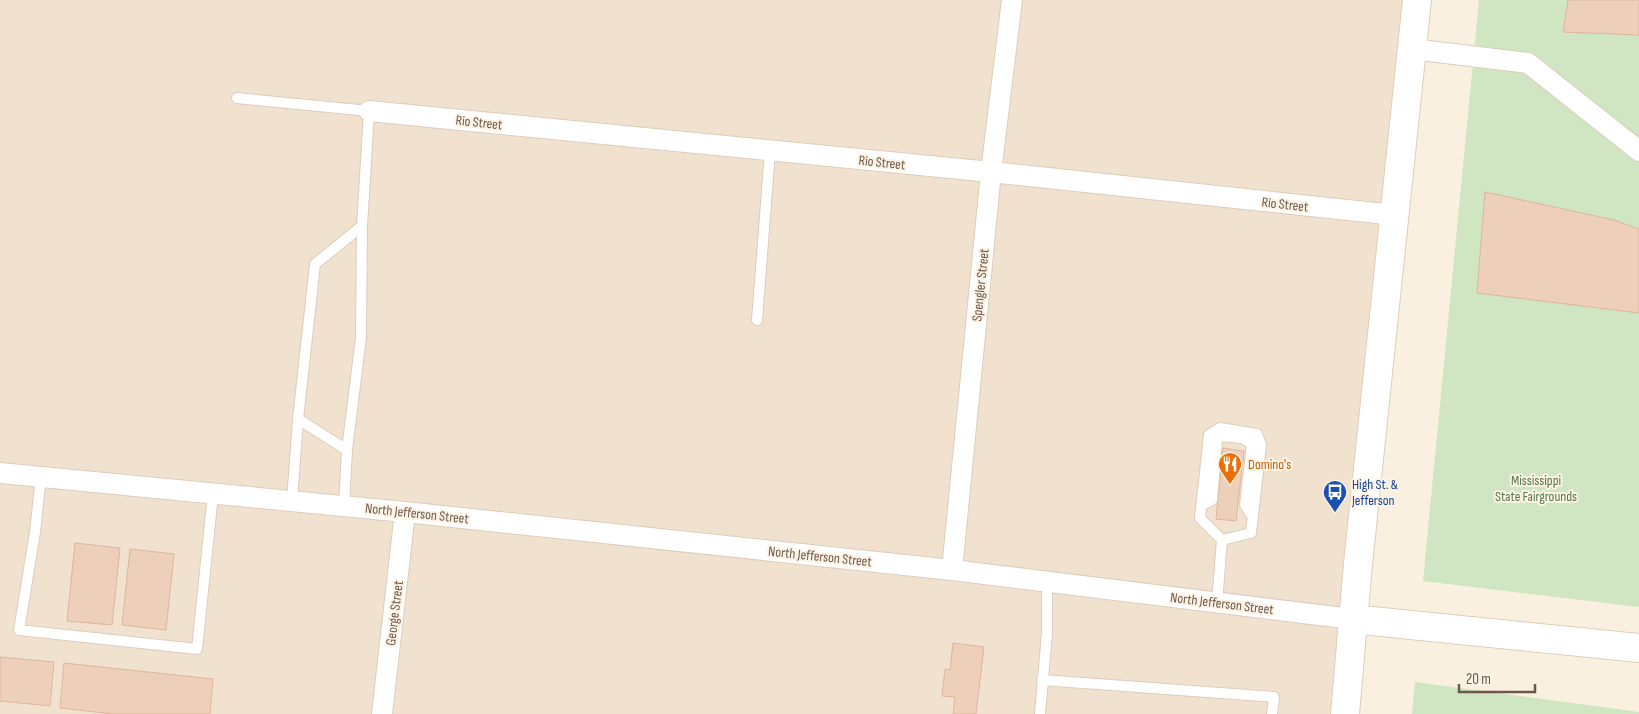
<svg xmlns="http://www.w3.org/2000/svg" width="1639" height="714" viewBox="0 0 1639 714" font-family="'Sofia Sans Condensed',sans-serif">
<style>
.residential{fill:#f1e2d0}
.green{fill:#d0e5c1}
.building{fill:#edcfba;stroke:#deb59c}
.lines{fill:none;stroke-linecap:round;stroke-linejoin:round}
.lane-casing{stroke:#ddccbd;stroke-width:12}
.street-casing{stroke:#ddccbd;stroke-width:22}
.secondary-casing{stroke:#e1cdbc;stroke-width:30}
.lane{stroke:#fff;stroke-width:10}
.street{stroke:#fff;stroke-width:20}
.secondary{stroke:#fff;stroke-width:28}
.labels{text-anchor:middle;stroke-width:4;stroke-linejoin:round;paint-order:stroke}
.street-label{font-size:14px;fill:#6e574a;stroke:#fdf4e6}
.food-label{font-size:14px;fill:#c56008;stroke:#fdf4e6;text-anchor:start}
.park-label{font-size:14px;fill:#547946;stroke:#fdf4e6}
.transit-label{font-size:14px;fill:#164399;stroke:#fdf4e6;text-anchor:start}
</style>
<rect width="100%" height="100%" fill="#faf0e0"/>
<path class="residential" d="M0 0H1422L1349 714H0Z"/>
<path class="green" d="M1479 0H1639V607L1423 581Z
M1415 682 1639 712V714H1412Z"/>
<path class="building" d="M1568 0H1639V35L1563 32Z
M1485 192 1614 220 1639 229V313L1477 293Z
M1223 448 1244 451 1236 521 1216 519Z
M75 543 120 548 112 625 67 621Z
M130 549 174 554 166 630 122 625Z
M953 643 984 647 976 714H953L955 697 942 696 945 669 950 670Z
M0 657 54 662 50 706 0 701Z
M64 663 213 679 210 714H113L60 708Z"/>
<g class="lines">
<g class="lane-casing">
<path id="lane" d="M237 98 369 111 362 226 361 337 347 450 344 506
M757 320 770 151
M347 450 298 419 315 264 362 226
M41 477 35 532 19 630 197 649 213 494
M292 501 298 419
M1202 505 1212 500 1217 440 1220 436 1242 438 1252 444 1245 505 1252 516
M1217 603 1222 540 1200 518 1209 435 1220 428 1257 434 1261 445 1251 533 1222 540
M1042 680 1274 697 1272 714
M1040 714 1047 633V582"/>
</g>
<g class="street-casing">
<path id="street" d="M1412 49 1528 63 1639 151
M369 111 991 172 1395 215
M0 473 405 512 952 570 1352 619
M952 570 991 172 1012 0
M382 714 405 512"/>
</g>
<g class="secondary-casing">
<path id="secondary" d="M1352 619 1639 648
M1345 714 1358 564 1417 0"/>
</g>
<use href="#lane" class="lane"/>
<use href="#street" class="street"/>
<use href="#secondary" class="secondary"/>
</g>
<defs>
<g id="restaurant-pin" transform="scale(1.25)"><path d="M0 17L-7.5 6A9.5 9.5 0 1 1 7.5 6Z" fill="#e8710a" stroke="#fdf4e6"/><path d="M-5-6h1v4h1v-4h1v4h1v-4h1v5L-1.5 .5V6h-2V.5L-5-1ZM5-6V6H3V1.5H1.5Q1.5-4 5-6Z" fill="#fff"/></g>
<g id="bus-pin" transform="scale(1.25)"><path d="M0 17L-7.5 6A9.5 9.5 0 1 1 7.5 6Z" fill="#1a4fb4" stroke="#fdf4e6"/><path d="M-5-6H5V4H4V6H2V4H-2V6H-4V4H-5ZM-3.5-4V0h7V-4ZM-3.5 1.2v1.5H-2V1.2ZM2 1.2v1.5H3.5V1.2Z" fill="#fff"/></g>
</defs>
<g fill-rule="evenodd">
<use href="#restaurant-pin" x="1230" y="464"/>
<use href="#bus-pin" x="1335" y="492"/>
</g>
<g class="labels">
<g class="street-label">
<text transform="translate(479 122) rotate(6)" y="5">Rio Street</text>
<text transform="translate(882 162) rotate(6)" y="5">Rio Street</text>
<text transform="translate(1285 204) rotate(6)" y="5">Rio Street</text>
<text transform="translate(980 285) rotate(-84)" y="5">Spengler Street</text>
<text transform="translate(417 513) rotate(6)" y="5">North Jefferson Street</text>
<text transform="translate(820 556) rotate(6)" y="5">North Jefferson Street</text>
<text transform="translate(1222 603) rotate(7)" y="5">North Jefferson Street</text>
<text transform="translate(394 613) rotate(-83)" y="5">George Street</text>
</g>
<g class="food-label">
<text x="1248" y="469">Domino's</text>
</g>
<g class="park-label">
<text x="1536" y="485">Mississippi<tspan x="1536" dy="16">State Fairgrounds</tspan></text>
</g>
<g class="transit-label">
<text x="1352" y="489">High St. &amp;<tspan x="1352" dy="16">Jefferson</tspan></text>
</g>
</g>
<path d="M1459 684v8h76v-8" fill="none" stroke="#6e574a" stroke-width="2.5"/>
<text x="1466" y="684" font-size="15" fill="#6e574a" stroke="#fdf4e6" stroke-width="4" paint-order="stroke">20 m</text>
</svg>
